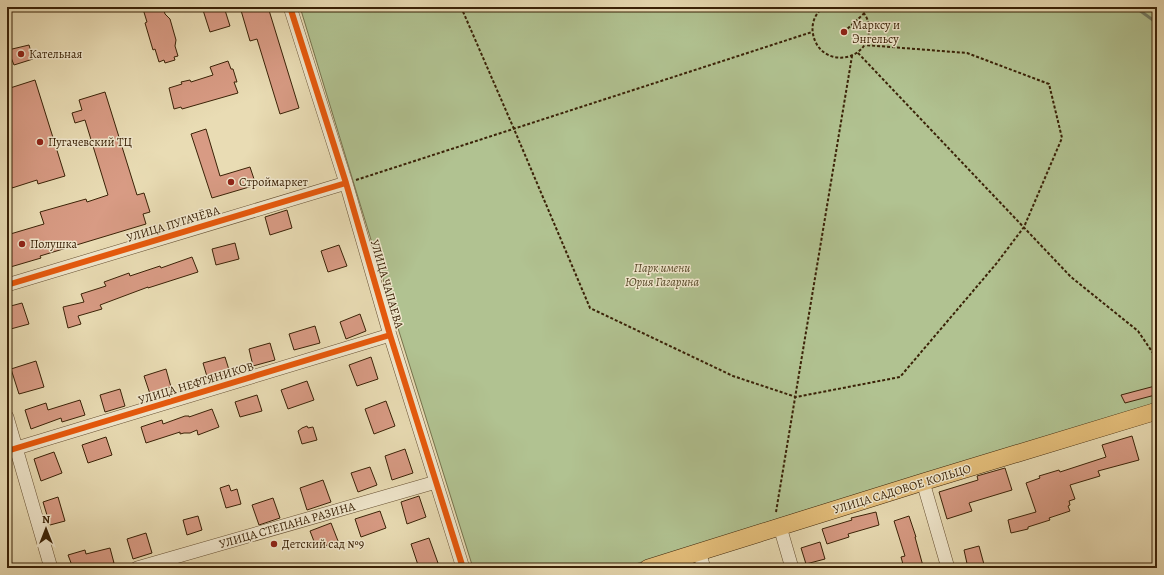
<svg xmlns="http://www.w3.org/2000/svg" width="1164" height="575" viewBox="0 0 1164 575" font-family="Alegreya,serif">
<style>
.green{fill:#b1c291;stroke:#76724c}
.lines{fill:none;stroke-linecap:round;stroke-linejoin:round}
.stream{stroke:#727e68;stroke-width:3}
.building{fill:#d89b84;stroke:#3a2207}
.minor-casing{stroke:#665032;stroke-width:14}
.major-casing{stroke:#3a2207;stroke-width:18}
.path{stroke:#3a2207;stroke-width:2;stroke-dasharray:3 2;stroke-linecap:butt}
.minor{stroke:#f1e8ce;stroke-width:13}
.major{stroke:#e4be7a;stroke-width:17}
.cycleway-casing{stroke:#f1e8ce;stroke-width:8}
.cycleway{stroke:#e8590c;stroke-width:6}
.poi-dot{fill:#8f2418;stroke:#f1e8ce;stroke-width:1.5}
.labels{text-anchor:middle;stroke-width:3;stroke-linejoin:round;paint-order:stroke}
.poi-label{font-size:12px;fill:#3a2207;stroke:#f1e8ce;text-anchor:start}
.street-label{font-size:12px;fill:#3a2207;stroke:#f1e8ce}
.park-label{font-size:12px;font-style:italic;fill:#584a2a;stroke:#f1e8ce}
</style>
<rect width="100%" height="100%" fill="#e9dcb4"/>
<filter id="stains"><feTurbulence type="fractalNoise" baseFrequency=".005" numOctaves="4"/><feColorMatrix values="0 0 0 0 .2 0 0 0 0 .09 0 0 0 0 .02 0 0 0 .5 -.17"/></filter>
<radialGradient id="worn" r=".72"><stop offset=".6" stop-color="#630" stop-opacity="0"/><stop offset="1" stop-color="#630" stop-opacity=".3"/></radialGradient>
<path class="green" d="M300 7H1157V403L790 515 623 568H473L397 325Z"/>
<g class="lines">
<path class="stream" d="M1135 7 1157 23"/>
</g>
<path class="building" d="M150 7H163L165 14 170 19 176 40 175 46 178 56 174 57 175 60 165 63 164 60 159 62 155 49 153 50 145 23 147 22 143 9Z
M202 7H224L230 26 210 32Z
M240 7H268L299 108 280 114 257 39 250 41Z
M29 45 33 59 14 65 8 50Z
M228 61 231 69H233L237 82H234L238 93 182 109 181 107 174 109 169 88 182 84 181 82 190 80 191 82 213 75 210 67Z
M35 80 65 176 38 184 37 180 12 188 7 169V89Z
M105 92 137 195 144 193 150 212 143 214 146 224 40 256 41 258 7 268V235L44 224 40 212 86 199 87 202 108 195 85 120 75 123 72 113 82 110 79 100Z
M206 129 220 176 250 167 256 185 212 198 191 134Z
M287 210 292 228 270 235 265 217Z
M235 243 239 259 216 265 212 249Z
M339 245 347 266 328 272 321 251Z
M192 257 198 272 148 288V287L100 305 102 309 78 316 81 324 68 328 63 307 84 302 81 294 106 286 104 282 129 273 130 276 160 266 161 268Z
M22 303 29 324 7 330V307Z
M360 314 366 331 346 339 340 322Z
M315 326 320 343 294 350 289 334Z
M270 343 275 360 253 366 249 349Z
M225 357 230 373 208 380 203 363Z
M371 357 378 379 357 386 349 365Z
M36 361 44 387 19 394 11 369Z
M166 369 171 387 150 394 144 376Z
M307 381 314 400 288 409 281 390Z
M1155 386V395L1125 403 1121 395Z
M120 389 125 406 105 412 100 395Z
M257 395 262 411 240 417 235 402Z
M80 400 85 415 62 422 61 418 31 429 25 410 46 403 48 410Z
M386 401 395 426 374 434 365 409Z
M212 409 219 427 198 435 197 430 190 433H184L180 434V432L146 443 141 427 162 420 163 424 185 416H189V417Z
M307 426 308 428 313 427 317 440 302 444 298 431 302 428Z
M1132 436 1139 460 1098 471 1100 476 1070 485 1075 499 1069 501 1070 505 1068 506 1070 511 1049 518 1050 520 1028 527V529L1011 533 1008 520 1036 512 1026 483 1040 478 1039 476 1059 470 1060 472 1106 457 1102 445Z
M106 437 112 455 88 463 82 445Z
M405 449 413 473 392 480 385 456Z
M54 452 62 473 41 481 34 459Z
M370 467 377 485 358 492 351 473Z
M1005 468 1012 490 969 503 972 511 947 519 939 492 978 480 977 476Z
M323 480 331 502 307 510 300 488Z
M229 485 231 491 237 489 241 504 226 508 220 488Z
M419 496 426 517 407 524 401 502Z
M58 497 65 521 50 525 43 502Z
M273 498 280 518 259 525 252 505Z
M380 511 386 528 361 537 355 519Z
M876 512 879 525 848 534 849 537 827 544 822 529 852 520 851 518Z
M198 516 202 530 187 535 183 520Z
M909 516 916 537H915L923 566 916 568H904L901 557 905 556 894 521Z
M331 523 338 541 317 549 310 531Z
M146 533 152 553 133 559 127 539Z
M429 538 438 563 423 568H419L411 544Z
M820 542 825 559 806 564 801 548Z
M979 546 985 568H968L964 550Z
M110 548 114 563 96 568H73L68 555 85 550 86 554Z"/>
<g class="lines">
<g class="minor-casing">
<path id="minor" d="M290 7 346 183 390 335 463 568
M7 285 346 183
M7 417 51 568
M7 451 390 335
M923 482 948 568
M780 527 792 568
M699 552 704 568
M137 568 436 482"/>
</g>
<g class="major-casing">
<path id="major" d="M648 568 923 482 1157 411"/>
</g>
<path class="path" d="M461 7 514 129 590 308 733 376 796 397 900 377 996 264 1024 227 1062 138 1049 84 967 53 865 45
M824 7C815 13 811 24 813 34 819 67 866 65 869 31 870 21 865 13 858 7
M844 32 871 7
M858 53 1071 277 1138 331 1157 359
M356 180 812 32
M776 512 852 56"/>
<use href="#minor" class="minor"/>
<use href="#major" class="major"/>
<g class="cycleway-casing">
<path id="cycleway" d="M290 7 346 183 390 335 463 568
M7 285 346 183
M7 451 390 335"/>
</g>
<use href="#cycleway" class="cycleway"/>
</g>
<g class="poi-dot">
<circle cx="844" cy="32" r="4"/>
<circle cx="21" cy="54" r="4"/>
<circle cx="40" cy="142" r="4"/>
<circle cx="231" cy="182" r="4"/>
<circle cx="22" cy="244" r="4"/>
<circle cx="274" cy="544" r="4"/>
</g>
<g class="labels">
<g class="poi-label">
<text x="852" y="29">Марксу и<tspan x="852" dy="14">Энгельсу</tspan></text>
<text x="29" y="58">Кательная</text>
<text x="48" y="146">Пугачевский ТЦ</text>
<text x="239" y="186">Строймаркет</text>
<text x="30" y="248">Полушка</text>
<text x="282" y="548">Детский сад №9</text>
</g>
<g class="street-label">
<text transform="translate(173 224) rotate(-17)" y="4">УЛИЦА ПУГАЧЁВА</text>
<text transform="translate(387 284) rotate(74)" y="4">УЛИЦА ЧАПАЕВА</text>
<text transform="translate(196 383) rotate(-17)" y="4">УЛИЦА НЕФТЯНИКОВ</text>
<text transform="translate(902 489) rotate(-17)" y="4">УЛИЦА САДОВОЕ КОЛЬЦО</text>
<text transform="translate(287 525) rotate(-16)" y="4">УЛИЦА СТЕПАНА РАЗИНА</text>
</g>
<g class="park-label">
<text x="662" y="272">Парк имени<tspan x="662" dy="14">Юрия Гагарина</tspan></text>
</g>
</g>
<rect width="1164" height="575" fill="none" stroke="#e9dcb4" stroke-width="24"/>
<rect x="8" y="8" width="1148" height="559" fill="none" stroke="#3a2207" stroke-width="2"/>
<rect x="12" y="12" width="1140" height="551" fill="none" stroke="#3a2207"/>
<g transform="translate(46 529)" stroke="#f1e8ce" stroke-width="3" paint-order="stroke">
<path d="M0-3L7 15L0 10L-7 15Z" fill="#3a2207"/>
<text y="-6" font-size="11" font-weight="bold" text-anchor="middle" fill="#3a2207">N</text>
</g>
<rect width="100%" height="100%" filter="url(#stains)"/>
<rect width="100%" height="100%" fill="url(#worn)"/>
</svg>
